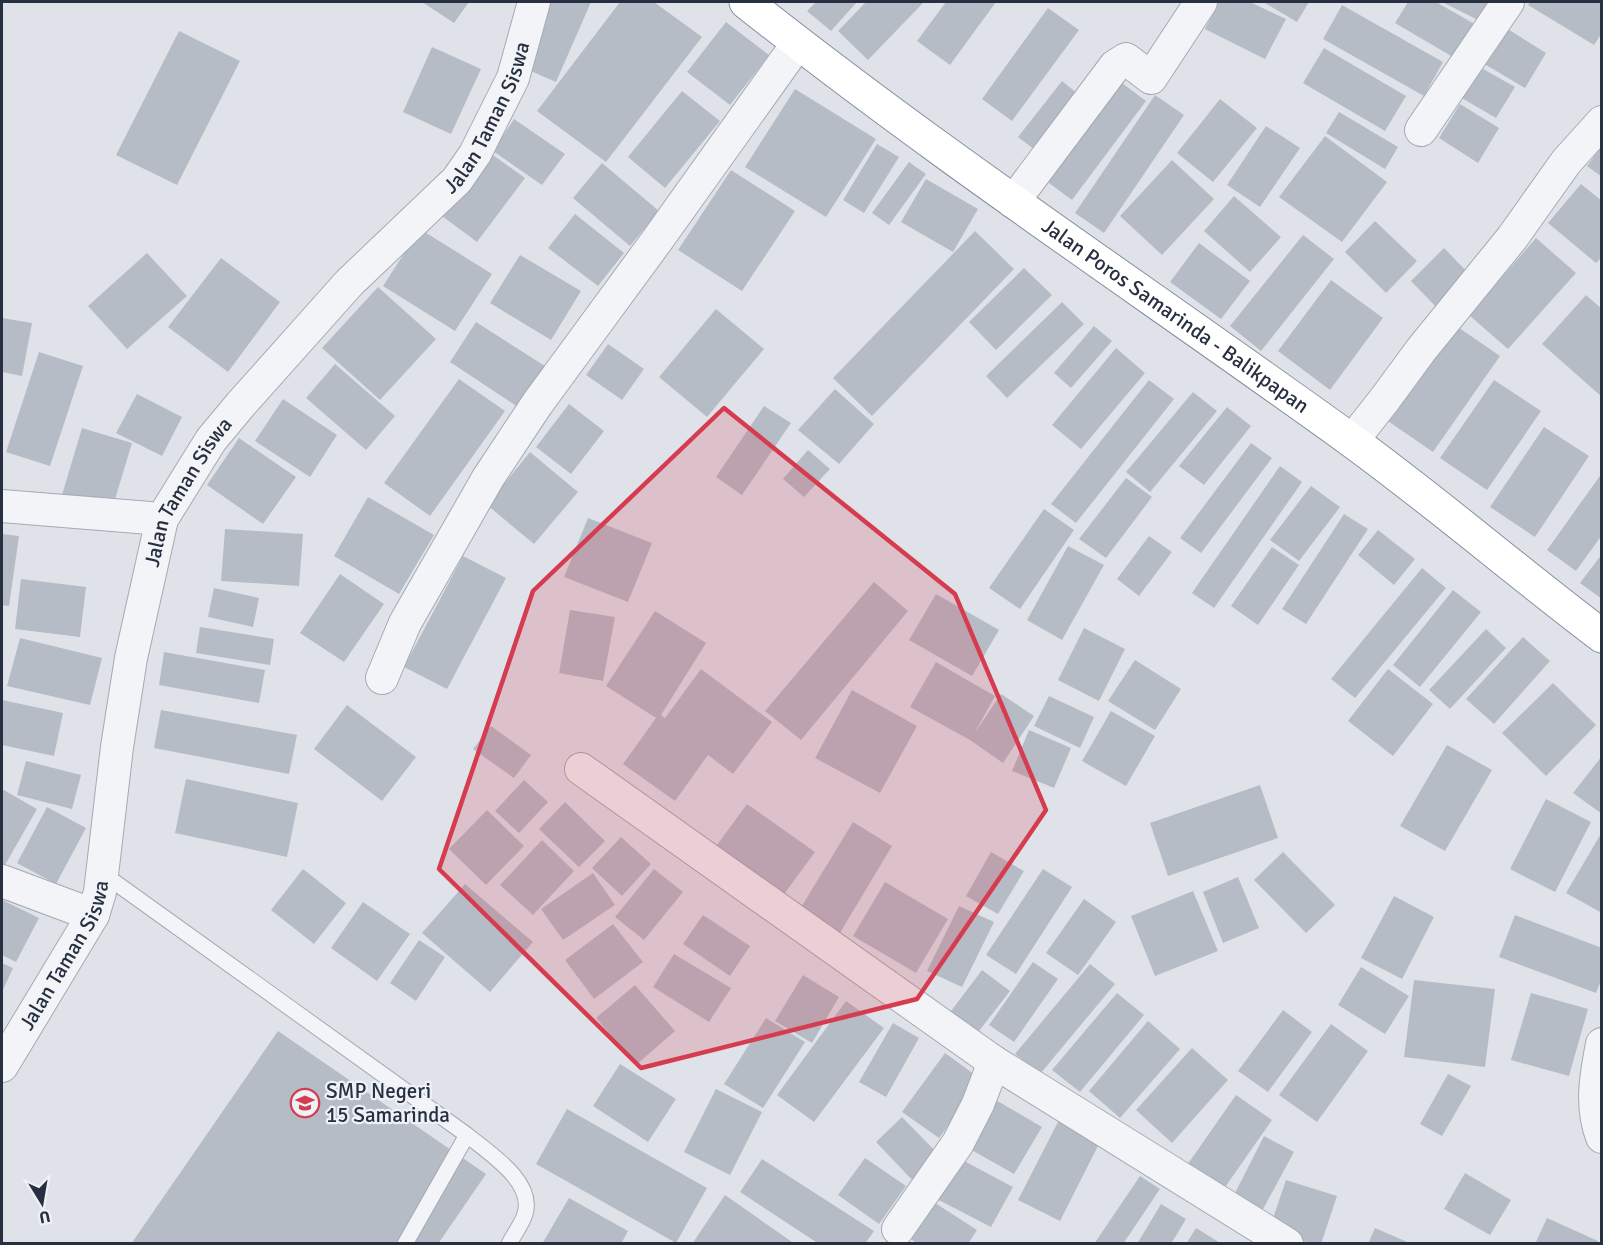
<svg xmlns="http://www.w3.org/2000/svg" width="1603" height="1245" viewBox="0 0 1603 1245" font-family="Signika,sans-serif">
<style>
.building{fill:#b6bcc6}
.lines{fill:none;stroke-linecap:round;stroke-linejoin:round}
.service-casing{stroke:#a4aab3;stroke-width:17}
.minor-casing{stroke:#a4aab3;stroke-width:34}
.trunk-casing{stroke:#858fa1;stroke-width:35}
.service{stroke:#f2f4f7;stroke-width:15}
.minor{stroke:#f2f4f7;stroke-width:32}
.trunk{stroke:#fff;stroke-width:33}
.marked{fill:#d63c50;fill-opacity:0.2;stroke:#d63c50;stroke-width:4.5;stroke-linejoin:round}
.labels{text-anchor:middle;stroke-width:4.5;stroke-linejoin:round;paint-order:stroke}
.street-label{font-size:21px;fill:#273041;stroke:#eef2f7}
.poi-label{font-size:21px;fill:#273041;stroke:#eef2f7;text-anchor:start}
</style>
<rect width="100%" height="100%" fill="#dfe3e9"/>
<path class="building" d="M422 2H469L454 23Z
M544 2H591L556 82 517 65Z
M620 2H654L702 37 606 162 537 111Z
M816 2H857L831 31 807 11Z
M866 2H924L868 60 838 31Z
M946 2H996L950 65 917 41Z
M1219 2H1250L1286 19 1265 59 1205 29Z
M1263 2H1309L1297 22Z
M1408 2H1436L1478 26 1458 60 1395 23Z
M1442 2H1493L1482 22Z
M1530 2H1602V33L1594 45 1528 5Z
M1342 5 1443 62 1424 96 1323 39Z
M1048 8 1079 30 1012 121 982 99Z
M726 22 769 55 730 105 687 72Z
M1503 26 1546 53 1525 88 1481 62Z
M179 31 240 61 177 185 116 155Z
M432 47 481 69 451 134 403 112Z
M1324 48 1406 96 1385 131 1303 83Z
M1478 66 1515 87 1496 118 1460 97Z
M1118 80 1146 101 1072 200 1045 180Z
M1062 81 1083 98 1039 153 1018 137Z
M795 89 876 139 826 217 745 167Z
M682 91 720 121 665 188 628 157Z
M1155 95 1184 115 1104 233 1075 213Z
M1220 99 1257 128 1213 182 1177 153Z
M1460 104 1499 128 1478 163 1439 138Z
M1339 112 1398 147 1385 169 1326 133Z
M514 119 565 154 542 185 493 151Z
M1266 126 1300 148 1260 207 1227 185Z
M1325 136 1387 182 1342 242 1279 197Z
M877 144 899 157 864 213 843 200Z
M1602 146V177L1587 166Z
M490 153 525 178 477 242 442 216Z
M1172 160 1214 199 1162 255 1120 216Z
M909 162 926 174 889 225 872 213Z
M602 163 659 211 630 246 573 198Z
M731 170 795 211 742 291 678 250Z
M926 179 978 209 953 252 901 222Z
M1581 184 1602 201V257L1596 263 1548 223Z
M1234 196 1281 237 1250 272 1204 231Z
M575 214 624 253 598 286 548 248Z
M1375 221 1417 261 1386 293 1345 252Z
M420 229 492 274 455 331 383 286Z
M975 231 1014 269 872 416 833 378Z
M1303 235 1334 259 1261 351 1230 326Z
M1536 238 1576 273 1508 349 1469 315Z
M1199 243 1250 281 1221 319 1170 282Z
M1444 248 1472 277 1439 310 1411 281Z
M147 253 187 296 127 349 88 306Z
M520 255 581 291 551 340 490 303Z
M221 258 280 302 228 372 168 327Z
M1024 268 1052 295 996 350 969 322Z
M1331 280 1383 318 1330 390 1278 351Z
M378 287 436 339 380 400 322 348Z
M1586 295 1602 309V397L1542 344Z
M1062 302 1084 324 1007 398 986 376Z
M716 309 764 349 707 417 659 377Z
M2 318 32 323 22 376 2 372Z
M476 322 545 366 518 407 450 362Z
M1452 323 1500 356 1433 452 1385 419Z
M1094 326 1112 341 1071 388 1054 373Z
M608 344 644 369 622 400 586 375Z
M1116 348 1145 373 1081 449 1052 425Z
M39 352 83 366 50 466 6 452Z
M335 364 395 416 366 450 306 398Z
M459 379 505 411 430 516 384 483Z
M1149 380 1174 399 1076 523 1051 504Z
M1494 380 1541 411 1487 490 1440 458Z
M835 389 874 424 839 464 798 430Z
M1193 392 1217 411 1150 492 1126 472Z
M137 394 182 417 162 456 116 433Z
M283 399 337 435 310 477 255 441Z
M569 404 604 431 571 474 536 447Z
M764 406 791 423 742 495 716 477Z
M1227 407 1251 426 1204 485 1179 466Z
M1544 427 1589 456 1535 537 1490 507Z
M82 428 132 443 112 509 62 495Z
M239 438 296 477 263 524 207 485Z
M1251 443 1272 458 1201 553 1180 538Z
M808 450 830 469 804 497 783 479Z
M530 452 578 492 534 544 487 505Z
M1280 466 1302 482 1214 608 1192 593Z
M1602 473V535L1576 571 1547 550Z
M1126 478 1152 497 1106 558 1079 539Z
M1311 486 1340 507 1299 561 1270 540Z
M368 497 434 535 399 594 334 556Z
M1044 509 1074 530 1020 609 989 588Z
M1344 514 1368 529 1306 624 1282 609Z
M588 518 652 543 628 602 564 577Z
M225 529 303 534 299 586 221 581Z
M1378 530 1415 559 1394 585 1358 555Z
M2 534 19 536 9 606 2 605Z
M1149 536 1172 552 1139 596 1117 579Z
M1068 546 1104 565 1062 640 1027 620Z
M1272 547 1299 565 1258 625 1231 606Z
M1602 554V599L1580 583Z
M463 556 506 578 447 689 404 667Z
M1422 568 1446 588 1355 698 1331 679Z
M340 574 384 604 344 662 300 633Z
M21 579 86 587 80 637 15 629Z
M874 582 908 611 801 740 765 711Z
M214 588 259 598 253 627 208 617Z
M1453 590 1481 612 1420 687 1393 665Z
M936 594 999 630 972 676 909 640Z
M570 610 615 617 603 681 559 673Z
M655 611 706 643 661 715 665 718 701 669 772 722 733 774 708 755 675 801 623 764 656 718 606 686Z
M200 627 274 639 270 665 196 653Z
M1084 628 1125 649 1099 701 1058 680Z
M1486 629 1506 648 1450 709 1429 690Z
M1523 637 1550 661 1494 724 1466 699Z
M20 638 102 658 90 705 7 686Z
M164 652 265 670 259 703 159 685Z
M1135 660 1181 689 1155 730 1108 701Z
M936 662 995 696 974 734 1001 694 1034 716 1003 763 970 740 910 707Z
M1388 669 1433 704 1393 756 1348 721Z
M1553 683 1596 725 1546 776 1502 733Z
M852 690 917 726 880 793 815 758Z
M1049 696 1094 717 1080 748 1034 726Z
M2 700 63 713 54 756 2 745Z
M347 705 416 757 382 801 314 749Z
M161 710 297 735 289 774 154 748Z
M1111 711 1155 736 1126 786 1082 761Z
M491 726 531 755 514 778 473 749Z
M1029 730 1071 748 1054 788 1012 771Z
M1447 745 1492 770 1445 851 1400 826Z
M1602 756V814L1573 793Z
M26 761 81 775 72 809 17 795Z
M186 779 298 803 287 857 175 833Z
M524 780 548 802 519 833 495 811Z
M1260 785 1278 838 1168 876 1150 823Z
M2 789 37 809 5 865 2 863Z
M1546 799 1591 822 1555 892 1510 869Z
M565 802 605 841 579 867 539 829Z
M747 804 815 852 782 897 714 849Z
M47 807 86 828 56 884 17 863Z
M487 810 524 846 486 885 449 849Z
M853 822 892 846 840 933 800 909Z
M1602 832V913L1566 893Z
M621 837 651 864 622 896 592 868Z
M542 840 574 871 533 915 500 885Z
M991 852 1024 871 998 914 966 896Z
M1283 852 1335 905 1306 933 1254 880Z
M303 869 346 903 314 944 271 910Z
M654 869 683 892 644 940 615 917Z
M1043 869 1072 887 1016 974 986 955Z
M593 873 615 905 563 940 541 909Z
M1238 877 1259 928 1223 943 1203 892Z
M885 882 948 919 916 973 853 936Z
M465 884 533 942 490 992 422 933Z
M1193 891 1218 951 1155 976 1131 916Z
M1394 896 1434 917 1402 979 1361 958Z
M1084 899 1116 922 1078 975 1046 953Z
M2 900 39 918 16 962 2 955Z
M363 902 410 934 377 981 331 948Z
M959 906 994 922 962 987 927 971Z
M703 915 750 946 730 976 683 944Z
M1515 915 1602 948V978L1596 993 1499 957Z
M613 924 643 962 594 999 565 960Z
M419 940 445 957 416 1001 390 983Z
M674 954 731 988 709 1022 653 987Z
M1033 962 1058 979 1014 1042 989 1025Z
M2 963 13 968 2 992Z
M1090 964 1115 984 1040 1074 1015 1054Z
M1361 967 1409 996 1385 1034 1338 1005Z
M982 970 1010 991 972 1040 945 1019Z
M803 975 839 997 812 1043 775 1021Z
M1414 980 1495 989 1485 1067 1404 1057Z
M635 985 675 1031 636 1065 596 1018Z
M1117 993 1144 1015 1080 1092 1052 1070Z
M1531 993 1588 1009 1569 1076 1511 1060Z
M846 1001 884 1028 814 1122 777 1095Z
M1283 1010 1312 1032 1268 1092 1238 1071Z
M766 1018 805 1042 763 1108 724 1084Z
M1148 1021 1180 1049 1120 1118 1089 1091Z
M893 1023 919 1038 886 1097 859 1082Z
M1331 1024 1368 1051 1317 1122 1279 1095Z
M278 1031 486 1174 438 1244H131Z
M1192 1048 1228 1080 1172 1143 1136 1110Z
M945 1053 982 1080 939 1138 902 1112Z
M620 1064 676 1099 648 1142 593 1106Z
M1448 1074 1471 1086 1442 1136 1420 1124Z
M716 1089 762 1112 730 1175 684 1152Z
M1236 1095 1272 1120 1221 1193 1185 1168Z
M989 1096 1042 1127 1014 1174 961 1144Z
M567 1109 707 1188 676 1243 536 1164Z
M902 1117 941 1157 915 1183 876 1142Z
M1060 1118 1101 1140 1060 1221 1018 1200Z
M1264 1136 1294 1152 1262 1211 1233 1197Z
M953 1155 1013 1187 991 1227 931 1196Z
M865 1158 906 1186 879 1224 838 1195Z
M762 1159 874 1231 865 1244H819L740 1192Z
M1465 1173 1511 1200 1490 1235 1444 1209Z
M1140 1176 1160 1189 1123 1244H1094Z
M1286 1180 1337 1196 1321 1244H1312L1269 1230Z
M725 1195 795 1244H692Z
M569 1198 628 1231 621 1244H542Z
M932 1201 977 1230 968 1244H918L908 1237Z
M1161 1204 1186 1219 1171 1244H1137Z
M1547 1218 1598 1241 1597 1244H1535Z
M1196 1228 1222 1244H1186Z
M1375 1228 1412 1244H1368Z"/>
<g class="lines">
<g class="service-casing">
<path id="service" d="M102 873 467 1135C489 1153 535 1182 525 1214 522 1224 514 1234 509 1244
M405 1244 467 1135"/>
</g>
<g class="minor-casing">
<g id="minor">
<path d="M1421 130 1508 2"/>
<path d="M1013 202 1115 66 1126 59 1151 78 1201 2"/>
<path d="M1352 441 1385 399 1421 350 1512 238 1566 162 1602 122"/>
<path d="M2 506 162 519"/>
<path d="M382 678 405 623 488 478 537 404 658 239 798 43"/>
<path d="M581 769 994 1062 1287 1244"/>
<path d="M2 881 93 915"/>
<path d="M1602 1044C1596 1075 1590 1106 1602 1137"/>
<path id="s1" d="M2 1066 93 915 100 892 117 747 131 658 162 519 211 440 241 404 349 283 457 180 475 154 513 78 534 2"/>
<path d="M898 1229 958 1143 978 1104 994 1062"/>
</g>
</g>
<g class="trunk-casing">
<g id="trunk">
<path id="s2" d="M746 2C940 156 1147 293 1348 438 1435 501 1516 571 1602 636"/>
</g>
</g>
<use href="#service" class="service"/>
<use href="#minor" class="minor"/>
<use href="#trunk" class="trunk"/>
</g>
<path class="marked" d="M724 408 955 594 1046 810 917 999 641 1068 439 869 533 591Z"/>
<defs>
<g id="school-ring" transform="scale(1.5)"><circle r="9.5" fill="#eef2f7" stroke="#d63c50" stroke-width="1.5"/><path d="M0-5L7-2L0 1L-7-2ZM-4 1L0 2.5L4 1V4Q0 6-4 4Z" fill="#d63c50"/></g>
</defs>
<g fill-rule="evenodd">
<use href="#school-ring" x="305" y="1103"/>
</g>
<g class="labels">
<g class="street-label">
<text dy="7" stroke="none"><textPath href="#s1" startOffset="1100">Jalan Taman Siswa</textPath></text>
<text dy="7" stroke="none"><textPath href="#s2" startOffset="532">Jalan Poros Samarinda - Balikpapan</textPath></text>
<text dy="7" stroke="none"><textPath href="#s1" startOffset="614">Jalan Taman Siswa</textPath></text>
<text dy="7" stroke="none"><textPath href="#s1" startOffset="128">Jalan Taman Siswa</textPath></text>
</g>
<g class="poi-label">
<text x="326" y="1098">SMP Negeri<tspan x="326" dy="24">15 Samarinda</tspan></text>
</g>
</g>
<rect width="1603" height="1245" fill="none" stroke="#273041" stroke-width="6"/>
<g transform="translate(42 1203) rotate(169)" stroke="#eef2f7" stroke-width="4.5" paint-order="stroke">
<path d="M0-4.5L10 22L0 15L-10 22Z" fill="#273041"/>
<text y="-9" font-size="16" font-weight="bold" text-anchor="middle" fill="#273041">U</text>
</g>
</svg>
